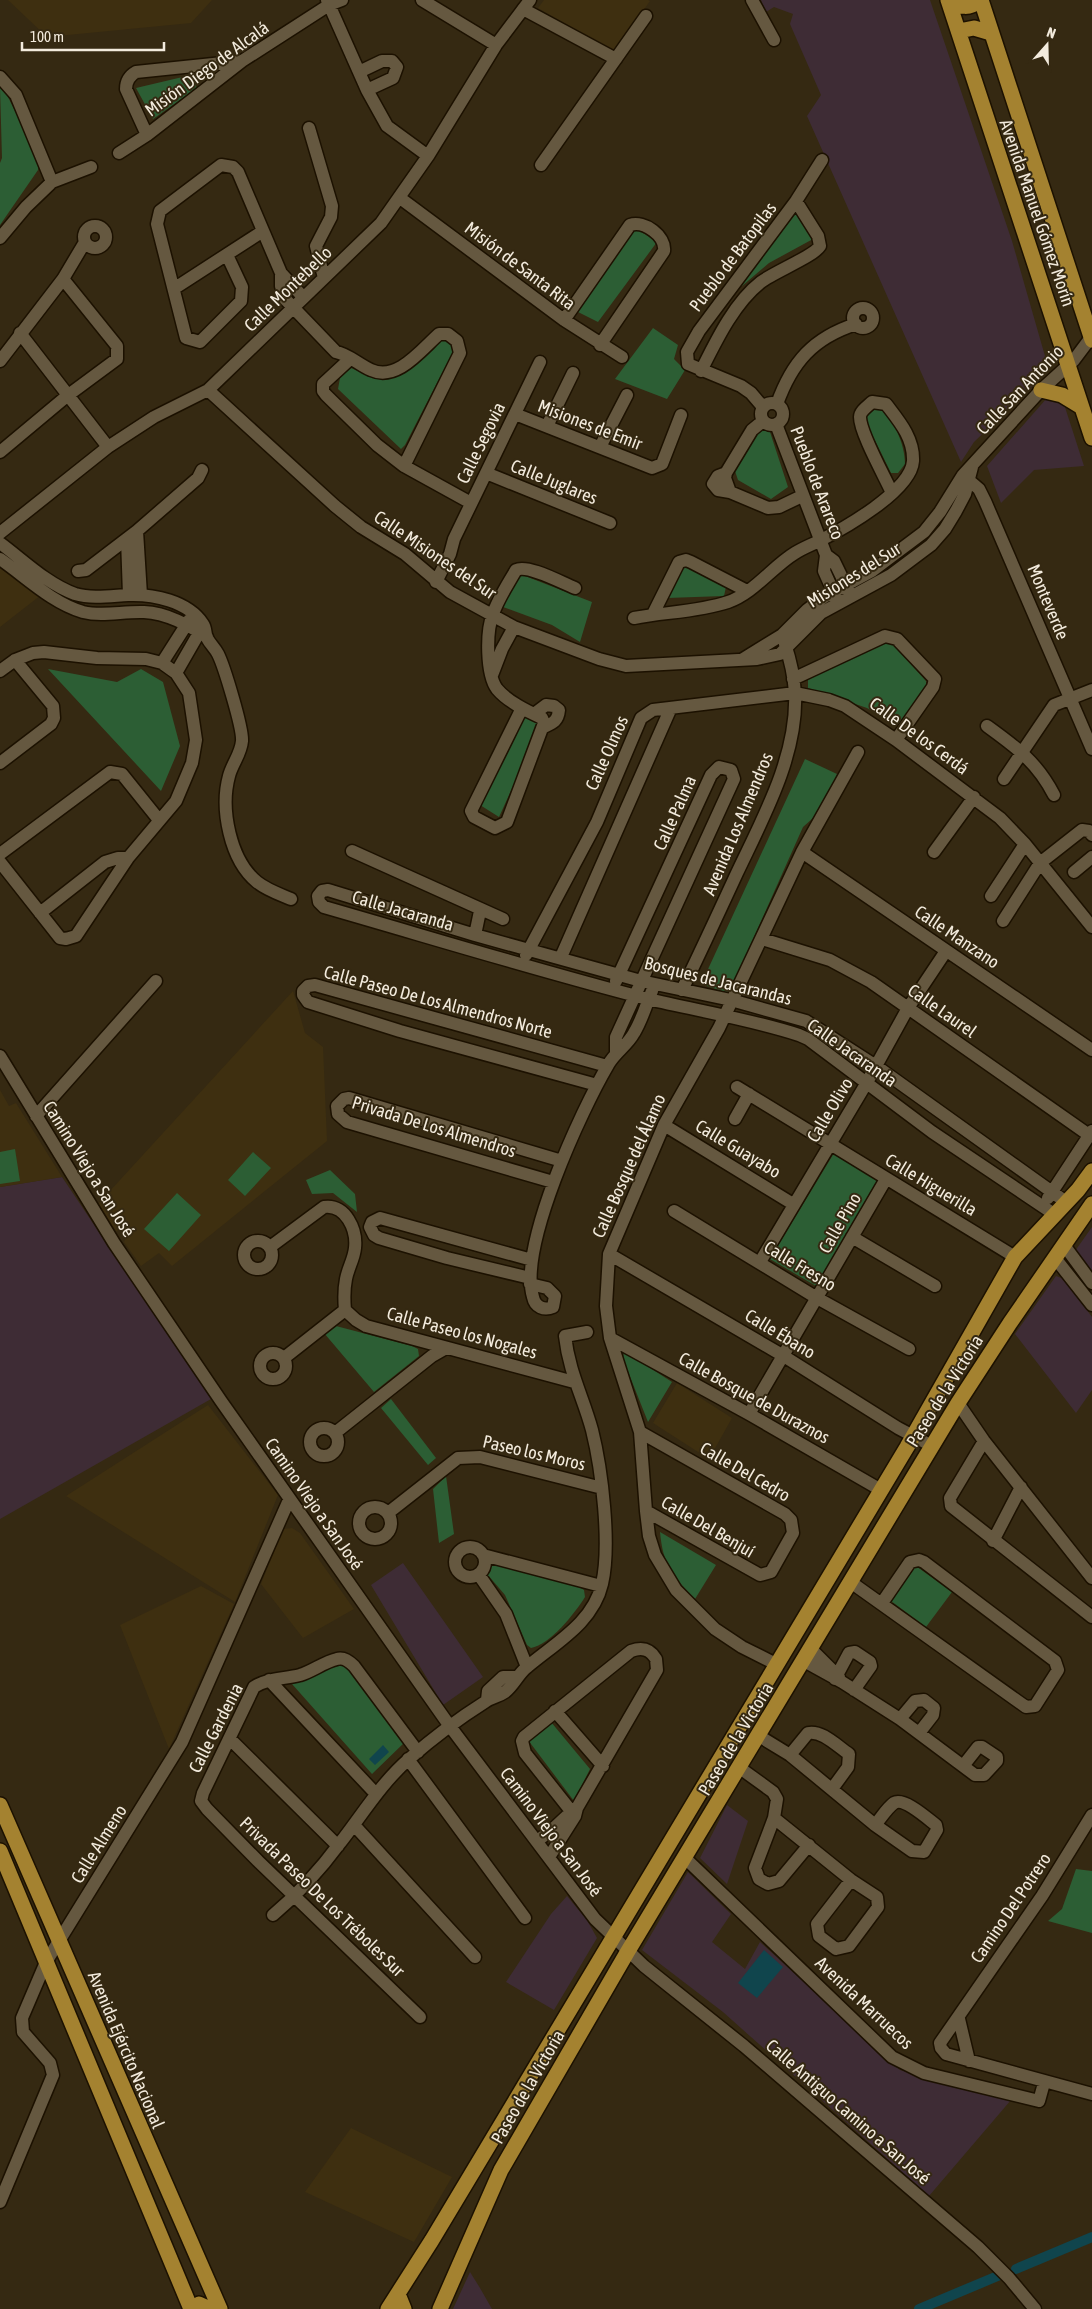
<svg xmlns="http://www.w3.org/2000/svg" width="1092" height="2309" viewBox="0 0 1092 2309" font-family="'Asap Condensed',sans-serif">
<style>
.commercial{fill:#3e2c35}
.built{fill:#3e2f10}
.green{fill:#2c5e34}
.water{fill:#10454d}
.lines{fill:none;stroke-linecap:round;stroke-linejoin:round}
.canal{stroke:#10454d;stroke-width:10}
.minor-casing{stroke:#1c1100;stroke-width:15}
.major-casing{stroke:#1c1100;stroke-width:18}
.minor{stroke:#655840;stroke-width:12}
.major{stroke:#a48230;stroke-width:15}
.labels{text-anchor:middle;stroke-width:4;stroke-linejoin:round;paint-order:stroke}
.street-label{font-size:18px;fill:#f3ebdd;stroke:#352912}
</style>
<rect width="100%" height="100%" fill="#352912"/>
<path class="commercial" d="M761 0H930L1012 241 1049 370 974 442 961 462 807 116 821 95 790 24 793 14 774 7 766 12Z
M1047 398 1063 401 1084 466 1034 470 1001 503 987 466Z
M62 1177 211 1399 0 1519V1187Z
M1092 1227V1273L1075 1251Z
M1056 1276 1064 1279 1092 1317V1390L1076 1413 1015 1334Z
M403 1563 483 1677 443 1705 371 1585Z
M727 1805 748 1821 727 1884 700 1858Z
M688 1872 731 1914 712 1942 745 1969 760 1942 900 2070 1011 2100 929 2196 723 2012 642 1950Z
M567 1896 587 1920 597 1938 554 2010 506 1982 551 1914Z
M470 2272 480 2288 492 2309H453Z"/>
<path class="built" d="M8 0H212L191 23 47 37Z
M544 0H648L650 1 614 52 538 8Z
M0 564 41 595 0 627Z
M293 991 305 1033 323 1047 327 1141 172 1266 159 1253 141 1266 124 1242 127 1235 123 1230 116 1231 98 1204Z
M0 1090 9 1106 16 1103 62 1177 0 1187Z
M677 1383 732 1418 709 1459 653 1423Z
M208 1405 278 1495 235 1602 66 1496Z
M292 1528 300 1533 354 1609 303 1638 261 1584 283 1529Z
M201 1586 234 1604 169 1749 120 1625Z
M351 2128 452 2177 414 2242 305 2192Z"/>
<path class="green" d="M191 75 197 88 153 119 136 88Z
M0 88 5 91 39 159 38 170 0 225V163L2 158Z
M798 212 813 239 769 263 742 286C750 260 778 230 798 212Z
M632 226 657 242 598 322 576 311Z
M653 328 678 345 674 359 685 370 667 399 615 379Z
M445 337 455 348 405 445 401 449 338 389 340 378 351 368C358 370 365 375 372 377 396 386 429 351 445 337Z
M878 404C893 419 905 443 905 464L898 473H891L863 416Z
M764 429 770 432 788 487 771 499 738 480 734 468 757 433Z
M686 564 726 587 724 596 667 598Z
M520 574 592 602 580 642 552 625 503 607Z
M889 640 926 681V688L900 724H893L867 708 808 688V679Z
M48 669 117 682 141 669 163 682 180 746 161 791Z
M524 713 543 721 499 817 480 805Z
M805 759 837 774 822 810 803 827 730 991 725 992 707 986 703 980Z
M15 1149 20 1181 0 1184V1152Z
M253 1152 271 1168 245 1196 228 1180Z
M834 1153 878 1179 816 1286 770 1259Z
M330 1170 355 1194 357 1212 333 1193 312 1194 306 1180Z
M177 1193 201 1215 169 1251 144 1229Z
M336 1326 412 1346 418 1349 419 1356 374 1392 324 1333Z
M624 1351 672 1382 648 1422 623 1359Z
M391 1399 436 1458 428 1465 381 1408Z
M446 1476 454 1534 439 1543 433 1489Z
M660 1532 716 1565 695 1599C672 1575 663 1565 660 1532Z
M493 1563 579 1587 584 1590 585 1597C575 1613 550 1645 531 1648L527 1645 505 1595 487 1574 488 1567Z
M916 1566 952 1592 926 1627 891 1601Z
M342 1662 406 1741 372 1774 292 1684Z
M551 1722 590 1769 574 1801 528 1740Z
M1076 1869 1092 1871V1933L1048 1921 1062 1909Z"/>
<path class="water" d="M383 1745 389 1752 375 1765 369 1759Z
M764 1950 783 1967 757 1998 738 1983Z"/>
<g class="lines">
<path class="canal" d="M1016 2269 1092 2237
M919 2309 1000 2275"/>
<g class="minor-casing">
<path id="minor" d="M327 0 367 90 387 126 428 156
M422 0 496 45
M752 0 774 40
M523 9 616 59
M359 72 382 61H392L397 67 393 78 367 90
M0 77 16 95 52 182
M309 128 332 206 331 217 316 246 324 278
M147 135 126 89C126 81 129 76 136 72L242 61
M119 153 147 135 242 61 329 5 342 0
M541 165 646 16
M400 198 564 320 622 357
M84 237a11 11 0 1 1 22 0a11 11 0 1 1-22 0Z
M0 238 26 207 52 182 91 167
M227 255 242 287 241 301 200 342 186 338 157 224 160 211 221 165 233 167 238 172 281 273V286L285 299 336 352C348 354 359 365 371 370 397 382 421 350 439 334H448L457 341 460 353 404 466
M281 273 303 297
M175 288 263 231
M853 318a10 10 0 1 1 20 0a10 10 0 1 1-20 0Z
M564 320 630 225C644 220 666 236 664 251L600 345
M20 333 108 447
M350 359 323 384V391L326 395 377 445 404 466 471 503
M0 361 63 279 85 242
M701 371C716 341 734 303 761 282 774 272 814 256 820 246L818 236 796 201
M208 390 335 506 361 527 405 554 450 592 514 627 599 659 626 666 757 659 780 654 821 613 891 575 931 545 945 529 956 511 965 494 972 467
M761 414a11 11 0 1 1 22 0a11 11 0 1 1-22 0Z
M777 404C792 362 813 338 856 324
M763 407 751 393 741 386 688 364 687 352 699 331 796 201 822 160
M515 414 652 468 662 464 681 415
M763 421 752 430 726 473 725 478 730 492 768 508 779 507 802 496
M776 424 826 555
M547 426 573 373
M600 447 627 395
M0 452 67 396 117 359V346L63 279
M486 473 610 523
M726 473 718 476 713 484 718 490 730 492
M965 477 979 489 985 501 1092 749
M137 531 141 595
M0 533 108 447 154 417 208 390 381 223 428 156 496 45 530 0
M127 539 129 595
M0 543C23 560 47 584 75 594 92 599 110 596 128 595 153 594 188 601 203 624 206 628 205 634 207 638 210 644 215 648 218 654 224 666 243 728 242 741 241 754 232 764 229 776 220 809 230 860 257 882 267 890 279 894 291 899
M826 555 824 571 837 600
M826 555 834 561 849 592
M0 559C26 577 52 603 83 612 103 617 123 611 144 612 167 613 188 625 207 637
M78 571 86 570 137 531 198 478 202 470
M436 582 450 554 454 539 540 362
M653 614 679 562 686 560 691 562 747 591
M634 618C664 612 698 612 728 602 754 593 772 567 795 553 803 548 811 545 819 541 843 529 911 491 913 461 914 438 899 421 886 404L872 402C868 406 860 411 860 417 860 433 885 477 892 493
M743 659 782 635 807 610 824 597 872 571 924 532 940 512 963 475 1041 390 1074 360 1092 336
M162 663 190 619
M0 671 15 660 33 653 44 652 97 658 146 659 162 663 176 673 189 693 196 740 192 763 176 801 128 858 76 936 66 939 60 938 0 862
M176 673 203 626
M492 675 502 649 514 627
M793 679 885 636 897 639 935 679 933 687 896 740
M522 708 471 811 474 817 495 828 507 822 544 723 542 718C527 711 508 702 497 689 486 674 486 631 493 614 498 599 508 584 516 570 528 564 562 583 575 588
M534 714 546 705 554 706 559 710C558 721 553 723 544 727
M987 726C1016 747 1037 762 1054 795
M0 763 51 724 54 718 53 706 15 660
M1004 779 1054 705 1092 690
M352 851 503 919
M802 852 1092 1050
M934 852 974 797
M0 854 110 772 122 774 159 820
M1074 872 1092 857
M991 896 1025 844
M40 913 105 862 118 858H128
M1003 921 1040 863 1082 830 1089 831 1092 835
M475 935 480 911
M762 939 830 960 871 982 1089 1135
M526 955 597 822 641 718 653 710 795 693 829 700 845 706 896 740 1000 818 1025 844 1092 927
M561 957 670 710
M616 981 711 775 719 767 731 770 734 779 616 1037V1052
M682 990C701 951 719 912 737 873 763 818 798 755 795 693 794 677 790 659 785 644
M0 1056 114 1243 221 1401 449 1725 595 1919 644 1966 744 2046 978 2247 1009 2278 1035 2309
M597 1085 400 1031 308 1002 303 995V991L308 986 315 985 607 1066
M737 1087 1015 1257
M36 1116 156 981
M735 1119 749 1094
M664 1125 793 1204
M553 1182 347 1122 338 1114 337 1106 344 1099 349 1098 562 1161
M1048 1198 1092 1131
M674 1211 817 1298 909 1349
M1054 1214 932 1132 808 1039 799 1035C750 1019 699 1011 648 999 539 971 432 938 324 907L319 902 318 896 322 891 328 890 475 935 641 981 731 1000 806 1021 876 1066 1066 1202
M852 1237 935 1286
M244 1255a14 14 0 1 1 28 0a14 14 0 1 1-28 0Z
M1064 1245 1092 1283
M270 1247 324 1207C346 1204 357 1230 355 1248 354 1259 348 1268 346 1279 344 1289 344 1299 345 1310
M609 1254 782 1355 898 1428 932 1446
M1055 1258 1092 1305
M760 1262 866 1084 908 1008 946 951
M530 1278 447 1258 379 1238 374 1235 370 1227 372 1222 380 1218 532 1260
M530 1284 547 1288 555 1296 553 1307C544 1311 535 1307 533 1297 518 1247 581 1111 608 1065 615 1052 627 1046 634 1033 642 1020 646 1005 652 991
M345 1310 356 1320 366 1326 574 1382
M610 1338 749 1414 881 1490
M260 1366a13 13 0 1 1 26 0a13 13 0 1 1-26 0Z
M284 1358 345 1310
M958 1403 984 1441 1092 1578
M749 1414 886 1179
M310 1442a14 14 0 1 1 28 0a14 14 0 1 1-28 0Z
M640 1432 785 1514 791 1520 793 1533 771 1572 760 1575 646 1511
M335 1433 432 1356 446 1348
M984 1441 950 1498 951 1506 1092 1617
M359 1523a16 16 0 1 1 32 0a16 16 0 1 1-32 0Z
M388 1513 458 1458 480 1457 602 1488
M993 1541 1021 1487
M455 1562a15 15 0 1 1 30 0a15 15 0 1 1-30 0Z
M483 1555 601 1586
M479 1575 506 1614 527 1667
M852 1583 1026 1707 1035 1706 1058 1670 1055 1661 924 1562 919 1560 910 1562 882 1603
M811 1649 839 1677
M804 1661 842 1682 900 1719 975 1775H984L997 1761V1757L982 1747H978L963 1766
M776 1664 742 1647 715 1629 676 1590 655 1555 649 1536 646 1511 640 1432 610 1338 606 1306 609 1254 664 1125 719 1028 802 852 858 752
M835 1679 849 1653 855 1652 870 1662 871 1666 854 1690
M269 1680 376 1794
M487 1700 488 1691 503 1677H516
M555 1711 603 1766
M900 1719 915 1701 924 1700 934 1708 933 1715 919 1733
M759 1736 790 1755 875 1825 912 1851 924 1852 937 1830 936 1825C928 1819 904 1797 894 1803 887 1808 881 1818 875 1825
M230 1739 338 1846
M418 1752 354 1666C350 1662 343 1657 337 1659 324 1662 313 1671 300 1675 284 1679 268 1678 254 1687L203 1793 201 1801 207 1809 258 1861 420 2017
M790 1755 808 1733C822 1730 837 1746 849 1754L848 1767 832 1789
M408 1759 525 1918
M740 1768 773 1792 777 1799 774 1818 755 1868 759 1879 768 1884 779 1881 809 1845
M1092 1815 1042 1896 940 2043 941 2048 946 2054 1092 2094
M774 1818 851 1880 877 1897 878 1907 849 1946 836 1949 819 1936 817 1924 851 1880
M354 1825 475 1957
M537 1841 553 1829 567 1816
M549 1857 575 1816 577 1808 657 1670 656 1659C650 1649 642 1647 631 1651L524 1737 522 1741 525 1753 575 1816
M685 1858 892 2057 924 2073 1039 2101 1044 2083
M273 1915C298 1894 320 1870 340 1843 362 1815 382 1782 409 1759 433 1738 458 1719 485 1702 491 1697 498 1697 505 1692 514 1685 518 1674 527 1667 555 1643 593 1623 602 1584 611 1545 602 1470 592 1430 583 1397 569 1372 565 1336L587 1332
M959 2019 969 2061
M0 2202 53 2075 50 2063 23 2032 22 2018 46 1962 182 1742 289 1500"/>
</g>
<g class="major-casing">
<path id="major" d="M948 0 1092 438
M948 0C961 8 969 9 981 0
M981 0 1092 340
M959 31 974 28 991 33
M1041 390 1062 395 1080 406
M0 1805 220 2309
M0 1851 191 2309
M398 2294 404 2309
M193 2309 199 2304 210 2309
M388 2309 432 2240 907 1447 1015 1257 1078 1190 1092 1171
M440 2309 501 2170 628 1951 958 1403 1010 1323 1092 1204"/>
</g>
<use href="#minor" class="minor"/>
<use href="#major" class="major"/>
</g>
<g class="labels">
<g class="street-label">
<text transform="translate(207 69) rotate(-36)" y="6">Misión Diego de Alcalá</text>
<text transform="translate(1037 213) rotate(71)" y="6">Avenida Manuel Gómez Morín</text>
<text transform="translate(733 257) rotate(-53)" y="6">Pueblo de Batopilas</text>
<text transform="translate(520 266) rotate(37)" y="6">Misión de Santa Rita</text>
<text transform="translate(288 289) rotate(-44)" y="6">Calle Montebello</text>
<text transform="translate(1020 390) rotate(-46)" y="6">Calle San Antonio</text>
<text transform="translate(590 425) rotate(21)" y="6">Misiones de Emir</text>
<text transform="translate(481 443) rotate(-64)" y="6">Calle Segovia</text>
<text transform="translate(554 482) rotate(22)" y="6">Calle Juglares</text>
<text transform="translate(817 483) rotate(69)" y="6">Pueblo de Arareco</text>
<text transform="translate(435 555) rotate(34)" y="6">Calle Misiones del Sur</text>
<text transform="translate(854 575) rotate(-32)" y="6">Misiones del Sur</text>
<text transform="translate(1048 602) rotate(67)" y="6">Monteverde</text>
<text transform="translate(919 736) rotate(36)" y="6">Calle De los Cerdá</text>
<text transform="translate(607 753) rotate(-66)" y="6">Calle Olmos</text>
<text transform="translate(675 813) rotate(-66)" y="6">Calle Palma</text>
<text transform="translate(738 824) rotate(-67)" y="6">Avenida Los Almendros</text>
<text transform="translate(403 911) rotate(16)" y="6">Calle Jacaranda</text>
<text transform="translate(957 937) rotate(34)" y="6">Calle Manzano</text>
<text transform="translate(718 981) rotate(14)" y="6">Bosques de Jacarandas</text>
<text transform="translate(438 1002) rotate(15)" y="6">Calle Paseo De Los Almendros Norte</text>
<text transform="translate(942 1011) rotate(35)" y="6">Calle Laurel</text>
<text transform="translate(852 1053) rotate(35)" y="6">Calle Jacaranda</text>
<text transform="translate(830 1110) rotate(-59)" y="6">Calle Olivo</text>
<text transform="translate(434 1127) rotate(17)" y="6">Privada De Los Almendros</text>
<text transform="translate(738 1149) rotate(31)" y="6">Calle Guayabo</text>
<text transform="translate(629 1166) rotate(-66)" y="6">Calle Bosque del Álamo</text>
<text transform="translate(89 1169) rotate(58)" y="6">Camino Viejo a San José</text>
<text transform="translate(931 1185) rotate(31)" y="6">Calle Higuerilla</text>
<text transform="translate(840 1223) rotate(-60)" y="6">Calle Pino</text>
<text transform="translate(800 1266) rotate(31)" y="6">Calle Fresno</text>
<text transform="translate(462 1333) rotate(15)" y="6">Calle Paseo los Nogales</text>
<text transform="translate(780 1334) rotate(31)" y="6">Calle Ébano</text>
<text transform="translate(945 1391) rotate(-58)" y="6">Paseo de la Victoria</text>
<text transform="translate(754 1398) rotate(29)" y="6">Calle Bosque de Duraznos</text>
<text transform="translate(534 1453) rotate(13)" y="6">Paseo los Moros</text>
<text transform="translate(745 1472) rotate(30)" y="6">Calle Del Cedro</text>
<text transform="translate(314 1504) rotate(55)" y="6">Camino Viejo a San José</text>
<text transform="translate(708 1527) rotate(30)" y="6">Calle Del Benjuí</text>
<text transform="translate(216 1728) rotate(-63)" y="6">Calle Gardenia</text>
<text transform="translate(736 1739) rotate(-59)" y="6">Paseo de la Victoria</text>
<text transform="translate(551 1832) rotate(53)" y="6">Camino Viejo a San José</text>
<text transform="translate(99 1844) rotate(-58)" y="6">Calle Almeno</text>
<text transform="translate(322 1897) rotate(44)" y="6">Privada Paseo De Los Tréboles Sur</text>
<text transform="translate(1011 1908) rotate(-56)" y="6">Camino Del Potrero</text>
<text transform="translate(864 2003) rotate(43)" y="6">Avenida Marruecos</text>
<text transform="translate(126 2050) rotate(67)" y="6">Avenida Ejército Nacional</text>
<text transform="translate(528 2087) rotate(-60)" y="6">Paseo de la Victoria</text>
<text transform="translate(848 2112) rotate(41)" y="6">Calle Antiguo Camino a San José</text>
</g>
</g>
<g transform="translate(1047 45) rotate(20)" stroke="#352912" stroke-width="4" paint-order="stroke">
<path d="M0-4L9 19L0 12L-9 19Z" fill="#f3ebdd"/>
<text y="-8" font-size="14" font-weight="bold" text-anchor="middle" fill="#f3ebdd">N</text>
</g>
<path d="M22 42v8h142v-8" fill="none" stroke="#f3ebdd" stroke-width="2.5"/>
<text x="30" y="42" font-size="15" fill="#f3ebdd" stroke="#352912" stroke-width="4" paint-order="stroke">100 m</text>
</svg>
